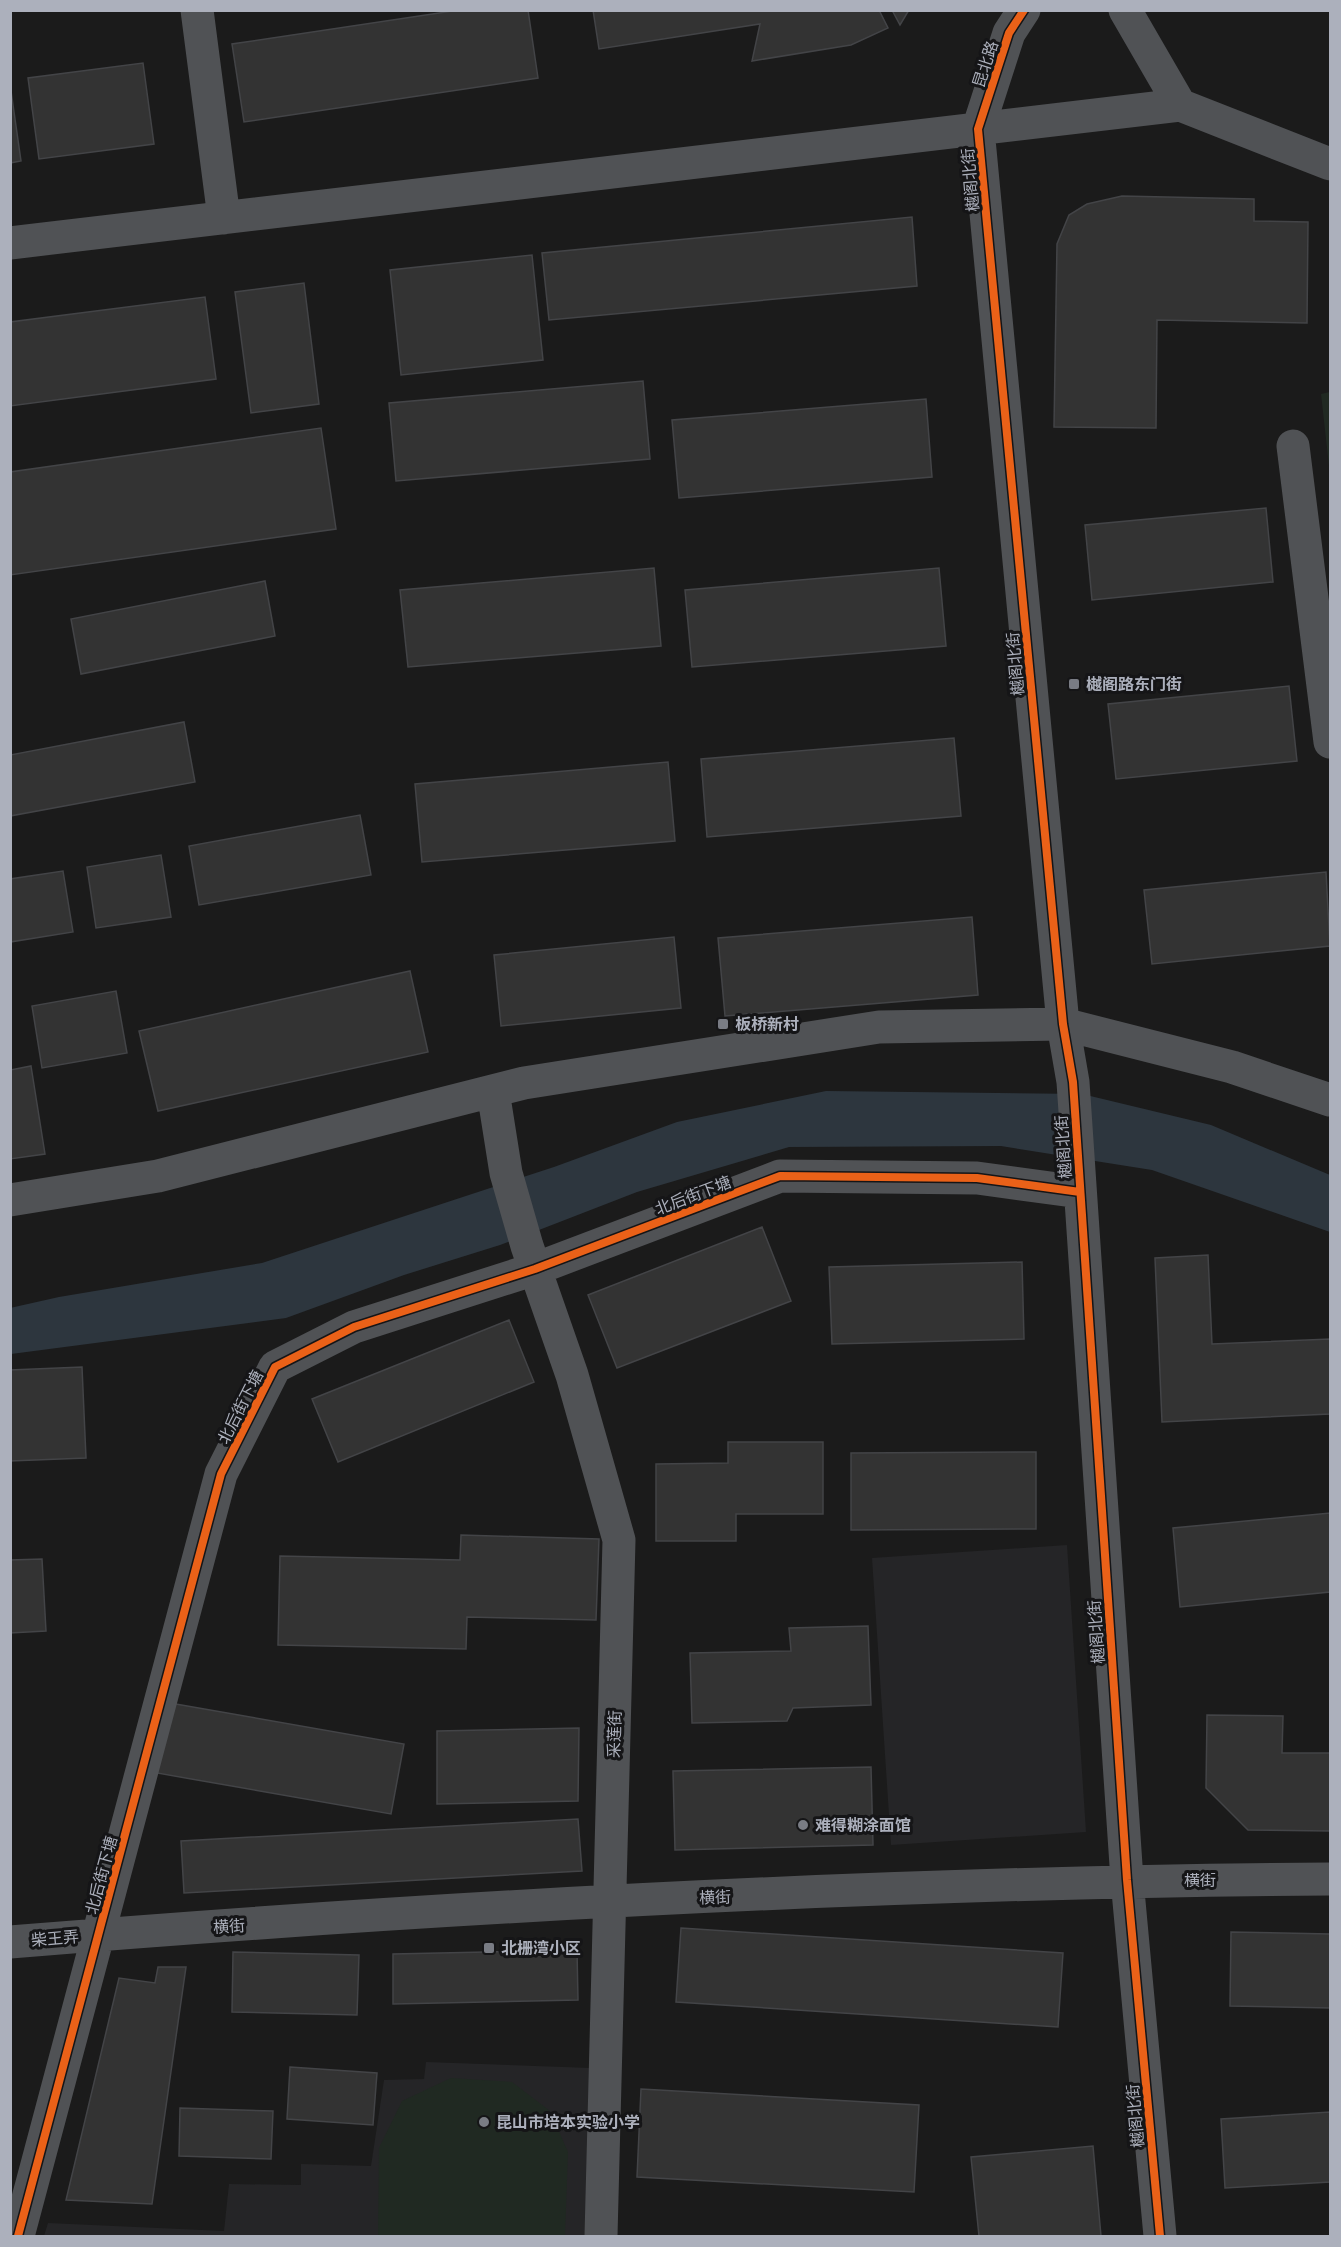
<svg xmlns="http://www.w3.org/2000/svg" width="1341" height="2247" viewBox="0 0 1341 2247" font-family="Ubuntu,'Noto Sans SC',sans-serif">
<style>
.built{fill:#252527}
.green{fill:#202922}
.water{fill:#2d363e}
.building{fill:#333;stroke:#434447;stroke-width:1.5}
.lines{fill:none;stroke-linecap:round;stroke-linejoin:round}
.minor{stroke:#505255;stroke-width:33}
.cycleway-casing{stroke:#151517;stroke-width:11}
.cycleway{stroke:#ea6118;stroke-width:8}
.poi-dot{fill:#797c84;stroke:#151517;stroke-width:2}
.labels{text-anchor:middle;stroke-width:6;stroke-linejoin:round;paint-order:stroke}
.street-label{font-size:16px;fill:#acb0bc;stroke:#151517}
.poi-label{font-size:16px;font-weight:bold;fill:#acb0bc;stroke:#151517;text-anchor:start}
</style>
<rect width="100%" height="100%" fill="#1b1b1b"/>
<path class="built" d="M1067 1545 1086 1832 891 1845 872 1558Z
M426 2062 591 2068 587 2236H44L48 2223 224 2231 229 2184 301 2185V2164L371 2166 384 2080 424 2079Z"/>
<path class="green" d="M1330 392V475L1321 394Z
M451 2078 512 2082 550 2111 568 2152 565 2236H378L379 2148 402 2101Z"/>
<path class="water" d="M826 1091 1082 1094 1211 1125 1330 1175V1232L1152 1170 1001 1146 789 1147 637 1192 500 1245 404 1275 286 1318 11 1354 10 1308 59 1297 262 1263 554 1167 677 1122Z"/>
<path class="building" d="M459 10H528L538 78 244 122 232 44Z
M593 10H879L888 28 851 45 752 61 760 24 599 49Z
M892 10H909L900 25Z
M143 63 154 144 39 159 28 78Z
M10 84 21 161 10 163Z
M1122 196 1254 199V221L1308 222 1307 323 1157 320 1156 428 1054 427 1057 244 1069 215 1087 204Z
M912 217 917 286 549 320 542 253Z
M532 255 543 360 401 375 390 270Z
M304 283 319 404 251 413 235 292Z
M205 297 216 379 10 406V322Z
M643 381 650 459 396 481 389 403Z
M926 399 932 477 679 498 672 420Z
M321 428 336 529 10 575V472Z
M1266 508 1273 582 1092 600 1085 525Z
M654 568 661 646 408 667 400 590Z
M939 568 946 646 692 667 685 590Z
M265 581 275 636 81 674 71 619Z
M1289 686 1297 761 1116 779 1108 704Z
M184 722 195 782 10 816V755Z
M954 738 961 816 707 837 701 759Z
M668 762 675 841 422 862 415 784Z
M360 815 371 875 199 905 189 846Z
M161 855 171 917 96 928 87 867Z
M63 871 73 932 10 942V879Z
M1326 872 1330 946 1152 964 1144 890Z
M972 917 978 995 725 1016 718 938Z
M674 937 681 1008 501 1026 494 955Z
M410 971 428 1052 158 1111 139 1031Z
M116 991 127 1053 42 1068 32 1006Z
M31 1066 45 1154 10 1159V1070Z
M762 1227 791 1301 617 1368 588 1295Z
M1208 1255 1212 1344 1330 1339V1414L1162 1422 1155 1258Z
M1022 1262 1024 1339 832 1344 829 1267Z
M509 1320 534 1382 338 1462 312 1399Z
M82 1367 86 1458 10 1461V1370Z
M728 1442H823V1514H736V1541H656V1464L728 1463Z
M1036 1452V1529L851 1530V1453Z
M1330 1513V1592L1180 1607 1173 1528Z
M461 1535 599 1539 596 1620 467 1617 466 1649 278 1645 280 1556 460 1560Z
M42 1559 46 1631 10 1633V1560Z
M868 1626 871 1705 793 1708 787 1721 692 1723 690 1653 791 1651 789 1628Z
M170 1703 404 1744 391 1814 157 1773Z
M1207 1715 1283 1716 1282 1753H1330V1831L1248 1830 1206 1788Z
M579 1728 578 1801 437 1804V1731Z
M871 1767 873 1845 675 1850 673 1771Z
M578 1819 582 1871 184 1893 181 1841Z
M681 1928 1063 1953 1058 2027 676 2002Z
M1231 1932 1330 1934V2008L1230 2006Z
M577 1950 578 2000 393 2004V1954Z
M233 1952 359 1955 357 2015 232 2012Z
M158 1967H186L152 2204 66 2200 119 1978 155 1983Z
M290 2067 377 2073 373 2125 287 2119Z
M641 2089 919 2105 914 2192 637 2177Z
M180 2108 273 2111 271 2159 179 2156Z
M1330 2112V2182L1225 2188 1221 2119Z
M1093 2146 1101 2236H979L971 2157Z"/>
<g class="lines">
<path class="minor" d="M197 10 224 218
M1024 10 1009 33 978 129 1063 1024 1073 1082 1127 1880 1160 2236
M1125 10 1180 105
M10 243 1180 105 1330 164
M1293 446 1330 742
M493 1091 506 1173 527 1246 572 1375 619 1540 601 2236
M10 1200 158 1176 524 1083 879 1027 1063 1024 1232 1067 1330 1100
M10 1942C449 1906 890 1882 1330 1879
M18 2236 221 1474 275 1367 354 1327 535 1269 780 1176 977 1178 1080 1192"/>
<g class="cycleway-casing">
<path id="cycleway" d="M1024 10 1009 33 978 129 1063 1024 1073 1082 1127 1880 1160 2236
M18 2236 221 1474 275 1367 354 1327 535 1269 780 1176 977 1178 1080 1192"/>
</g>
<use href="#cycleway" class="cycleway"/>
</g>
<g class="poi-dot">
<rect x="1068" y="678" width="12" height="12" rx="3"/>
<rect x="717" y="1018" width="12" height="12" rx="3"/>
<circle cx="803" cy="1825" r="6"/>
<rect x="483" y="1942" width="12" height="12" rx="3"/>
<circle cx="484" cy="2122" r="6"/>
</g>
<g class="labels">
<g class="street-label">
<text transform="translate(985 64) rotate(-72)" y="6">昆北路</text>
<text transform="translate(970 180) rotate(-95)" y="6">樾阁北街</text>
<text transform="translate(1015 664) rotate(-95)" y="6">樾阁北街</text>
<text transform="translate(1063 1147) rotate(-94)" y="6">樾阁北街</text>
<text transform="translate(693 1195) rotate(-21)" y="6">北后街下塘</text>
<text transform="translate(240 1407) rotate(-63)" y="6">北后街下塘</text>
<text transform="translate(1096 1632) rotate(-94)" y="6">樾阁北街</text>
<text transform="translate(614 1734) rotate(-88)" y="6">采莲街</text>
<text transform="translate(101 1875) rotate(-75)" y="6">北后街下塘</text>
<text x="1200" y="1886">横街</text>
<text transform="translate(715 1897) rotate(-2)" y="6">横街</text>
<text transform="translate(229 1926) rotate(-4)" y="6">横街</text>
<text transform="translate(55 1938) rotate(-5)" y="6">柴王弄</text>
<text transform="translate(1135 2116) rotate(-95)" y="6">樾阁北街</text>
</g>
<g class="poi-label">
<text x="1086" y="690">樾阁路东门街</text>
<text x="735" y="1030">板桥新村</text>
<text x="815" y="1831">难得糊涂面馆</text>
<text x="501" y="1954">北栅湾小区</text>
<text x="496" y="2128">昆山市培本实验小学</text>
</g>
</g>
<rect width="1341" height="2247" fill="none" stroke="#acb0bc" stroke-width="24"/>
</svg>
